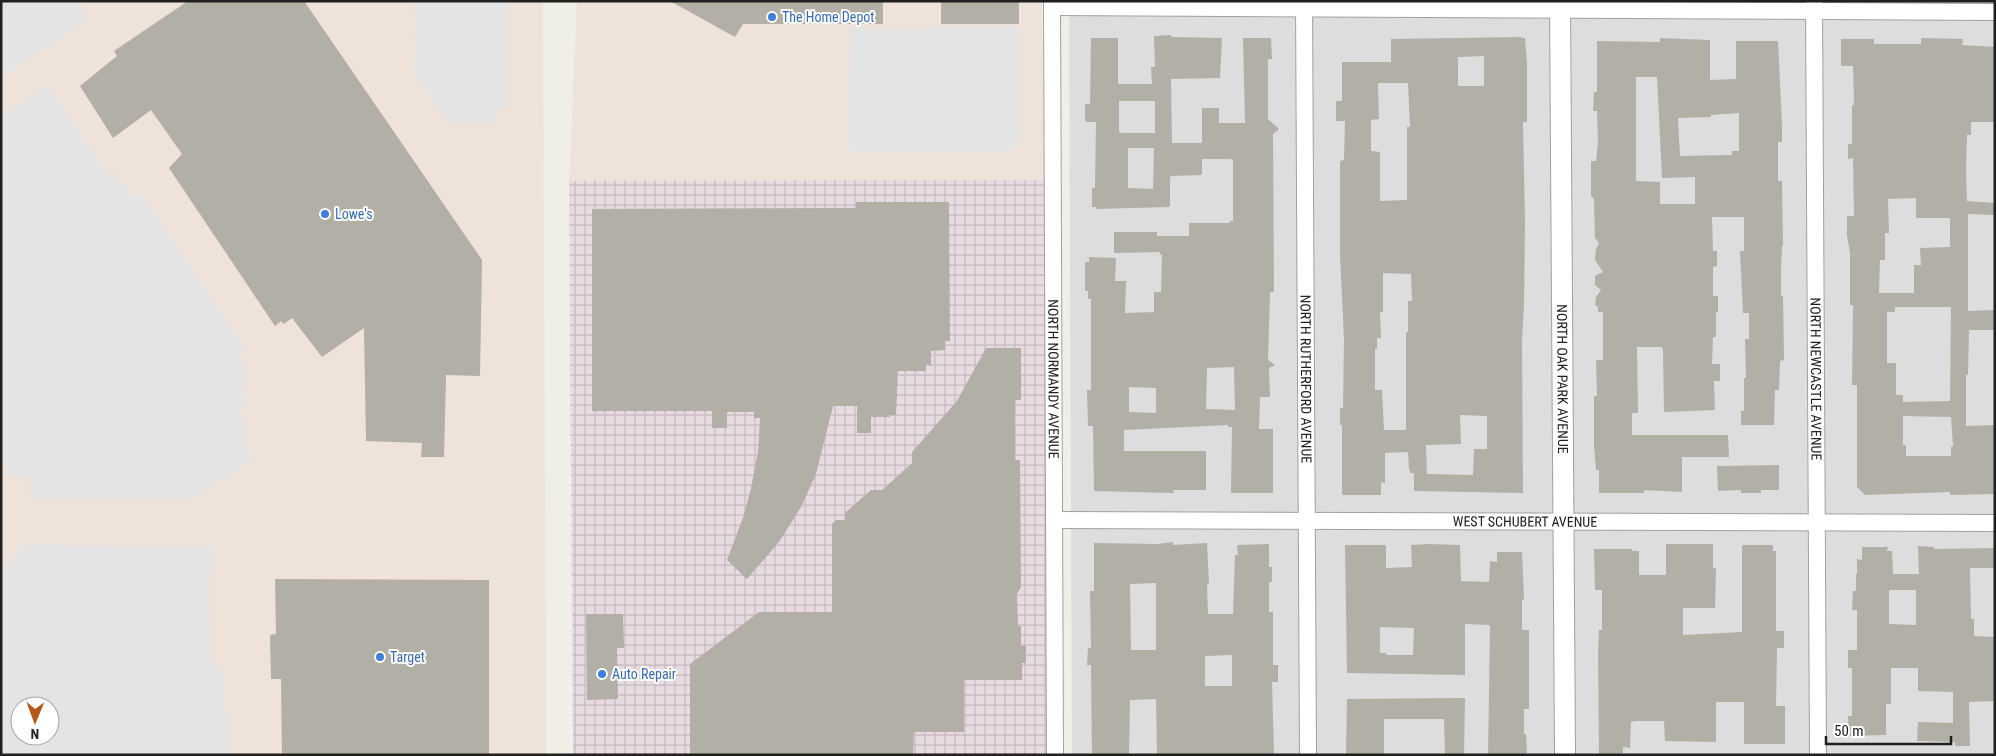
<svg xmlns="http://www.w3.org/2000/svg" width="1996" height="756" viewBox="0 0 1996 756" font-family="'Roboto Condensed',sans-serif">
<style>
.residential{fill:#dedddd}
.commercial{fill:#eee2d9;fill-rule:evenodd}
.industrial{fill:url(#industrial-grid)}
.parking{fill:#e4e4e4;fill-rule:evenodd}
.building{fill:#b1afa6;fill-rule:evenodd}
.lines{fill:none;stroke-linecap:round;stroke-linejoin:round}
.minor-casing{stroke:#a1a1a1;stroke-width:18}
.tertiary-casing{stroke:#a1a1a1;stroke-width:22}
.minor{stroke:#fff;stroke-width:16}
.tertiary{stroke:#fff;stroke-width:20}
.shop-dot{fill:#3f7fe0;stroke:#fff;stroke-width:2}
.labels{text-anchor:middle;stroke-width:4;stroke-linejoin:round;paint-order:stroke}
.shop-label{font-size:14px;fill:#366cbe;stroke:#fff;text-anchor:start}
.street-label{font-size:14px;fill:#202020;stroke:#fff}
</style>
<defs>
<pattern id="industrial-grid" width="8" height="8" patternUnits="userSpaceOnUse" patternTransform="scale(1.25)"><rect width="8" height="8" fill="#e7dae0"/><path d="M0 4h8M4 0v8" fill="none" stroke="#c6bbc0"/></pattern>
</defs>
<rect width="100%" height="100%" fill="#efefe7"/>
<path class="residential" d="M1069 1H1995V755H1072Z"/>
<path class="commercial" d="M1 1H543L546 755H1ZM20 706H50V736H20Z
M577 1H1042L1044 180 569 181Z"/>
<path class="industrial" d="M1044 180 1048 755H573L569 181Z"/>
<path class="parking" d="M1 1H77L89 19 1 77Z
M414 1H508V110H496V123H448L415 76Z
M1020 27 1021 137 1019 144 1014 149 1005 152 850 153 849 28Z
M47 85 108 174 116 173 133 198 141 193 245 350 238 355 247 368 244 393 251 403 240 411 246 423 247 448 253 459 195 498H30V482L28 478 24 476 8 477 1 430V116Z
M19 545 216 546 217 559 210 580 211 663 220 664 224 683 223 710H231V755H1V572L6 563 11 560 18 558ZM20 706H50V736H20Z"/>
<path class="building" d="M188 1H304L482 260 480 376 446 375 444 457H421L422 443 366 441 364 328 322 357 292 318 284 324 281 321 275 326 169 168 182 154 151 110 113 138 80 86 117 56 114 51Z
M670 1H883V24H743L735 37Z
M941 1H1019V24H941Z
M1171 35V37L1222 38 1220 78 1171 79 1172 143H1202V108H1219V123H1245L1243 38H1271L1272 59H1268V119L1279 129 1273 134 1274 292H1270L1268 360 1275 365 1269 368 1270 397H1260L1259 429H1273V493H1231L1232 427H1228V425L1124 430V451H1206V490H1173L1174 493 1094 491 1093 426H1088L1087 390H1091V299H1088V291H1085V262H1089V257L1116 258 1115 281H1126L1125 313 1154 312V292H1161L1162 254 1160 255V252L1114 253V232H1157V236H1189V223H1230V221H1233V160L1230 159H1202V175L1171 176 1170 178V207L1096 209V207H1092V188H1095L1096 122H1086L1085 120V104H1090L1091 38H1118V84H1152L1151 67H1155L1154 36ZM1119 101H1155V133H1121L1119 131ZM1128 148H1154L1153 189 1128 188ZM1234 367 1235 410 1206 409 1207 368ZM1129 387 1156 388V413L1129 412Z
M1521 37V38H1525L1527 63V122H1523L1525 222 1524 305 1522 340 1523 493 1414 491V473H1411L1409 470 1408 452 1385 453V483L1381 482V495H1342V425H1340V408H1343L1344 340 1340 255V161L1344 160 1345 121H1336V101H1342V62H1391V39ZM1484 56V86H1458V57ZM1378 83H1408L1410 127H1407V200L1380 201V152L1371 151V120L1379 119ZM1383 273 1411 274 1412 301H1408V332H1406V430H1384L1382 390H1375V349H1377V338H1381L1380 312H1383ZM1460 415 1487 416V449H1474L1473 475 1427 474 1426 445 1461 444Z
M1660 38 1710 40V80L1736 79V41H1778L1782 125V142H1778V181H1782L1783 246H1782L1781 270V296H1783L1784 360 1780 361 1779 390H1775L1774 425H1741V411H1744V378H1746L1745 339H1749V313H1743L1740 251H1744V217H1712L1713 251H1717V266L1713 267V296H1718V312H1716V337H1713L1712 364H1720V381H1714L1715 410 1664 412 1663 350 1662 347H1637L1638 413H1632V435H1728L1729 457H1682V492L1644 490V493H1599V470H1596L1594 446V396H1597L1596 360H1603V312H1598V307L1595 305 1596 297 1601 290 1595 285V276L1603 272 1595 260 1596 249 1599 243 1595 238 1594 199 1591 196V161H1596L1598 143 1597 111H1593L1594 92H1597V41L1660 42ZM1636 77H1657L1662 178 1695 177V204H1660V182L1636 181ZM1739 113V151H1732V155L1680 156 1678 118 1711 117V115Z
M1921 38 1963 39 1962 45 1995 47V122H1971V135H1967L1966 169 1967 201 1995 203V215L1968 214V311L1995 310V330H1969L1968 375H1966V426L1995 425V494L1950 495V492L1865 495 1857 487V385H1852L1853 305H1850V253L1847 236V216H1854L1853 158 1848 159V144H1852V105H1854L1853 66H1841V39H1874V44H1921ZM1916 198V218H1950V247L1920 248 1921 265H1914V293H1879L1880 260H1885V233H1889L1888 199ZM1895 307H1951L1950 401 1903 402V395H1896V363H1887V312H1895ZM1903 416 1951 417 1953 446 1951 447V456H1906V445H1903Z
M856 202H949L950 341H945V350L931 351V365L926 364V371H898L896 415H889L890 417H871V433H857V406H833L816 474 801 507 779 542 747 579 727 560 744 515 751 488 758 452 760 418H754V412H727V428H712V411H592V209L856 208Z
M986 348H1021V400H1015V460H1020L1021 587 1017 594 1018 626H1021V646L1026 645V663H1022V680H964V732H914L913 755H690V664L759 612H832V524L836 520H845V513L871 490H882L912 463V452L957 401Z
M1779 465V490H1761V493H1741V490L1718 491 1717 466Z
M1173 542V545L1207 543 1209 584 1207 585 1208 614H1233L1235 555H1238L1237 545 1269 544V567H1272V582H1269V612H1273V665H1278V682H1272L1274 755H1157L1156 699 1130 700 1129 755H1092L1091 665H1087L1088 648H1091L1090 591H1094V543L1157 544ZM1156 583V650H1131L1130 584ZM1232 655V686H1205V656Z
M1428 544 1460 545 1461 581 1489 582 1490 561 1497 562V552H1522L1524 600H1522V630H1529V709H1524V734H1526L1527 755H1488L1490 625 1465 624V675L1347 673 1345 545H1386V568L1412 567 1411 545ZM1380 627 1414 628 1413 655H1386V653H1380Z
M1666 544H1713V568H1716L1715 608H1683V635L1742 632V545H1773V551H1776V631H1784V648H1777L1776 706H1785V744H1744V702H1716V742L1665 741 1664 721H1635L1631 722 1630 748 1623 747V755H1599L1598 652 1599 630H1602V590H1595L1594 549H1632V551H1639V575H1666Z
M1918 546 1934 547V549L1995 548V568H1970L1971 619H1974V636L1995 637V701L1969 702 1970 746H1955V742L1917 741 1918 722 1953 723V692L1918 691V668H1891V704H1886V735L1849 736 1848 716H1852V668H1848V650H1857V610H1852L1853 591H1856V574H1857V559L1862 560V547H1888L1887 551H1892L1893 574H1919ZM1889 590H1916V625L1889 624Z
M275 579 489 580V755H282L281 679H271L270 635 276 634Z
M586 614H623L624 648H617L618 699 587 700Z
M1465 698 1464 755H1445L1444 719H1384V755H1346L1347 699Z"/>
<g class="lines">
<g class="minor-casing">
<g id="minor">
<path id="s1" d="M1052 1 1055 755"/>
<path id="s2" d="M1304 1 1308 755"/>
<path id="s3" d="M1814 1 1818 755"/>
<path d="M1052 7 1995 12"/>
<path id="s4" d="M1055 520 1995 523"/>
</g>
</g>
<g class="tertiary-casing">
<g id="tertiary">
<path id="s5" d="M1560 1 1565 755"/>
</g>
</g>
<use href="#minor" class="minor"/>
<use href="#tertiary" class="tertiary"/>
</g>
<g class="shop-dot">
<circle cx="772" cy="17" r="5"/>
<circle cx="325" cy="214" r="5"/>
<circle cx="380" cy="657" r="5"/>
<circle cx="602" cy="674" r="5"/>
</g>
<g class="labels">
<g class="shop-label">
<text x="782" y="22">The Home Depot</text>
<text x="335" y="219">Lowe's</text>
<text x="390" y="662">Target</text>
<text x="612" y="679">Auto Repair</text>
</g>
<g class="street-label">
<text dy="5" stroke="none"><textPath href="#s1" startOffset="378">NORTH NORMANDY AVENUE</textPath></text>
<text dy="5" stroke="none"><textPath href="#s2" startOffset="378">NORTH RUTHERFORD AVENUE</textPath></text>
<text dy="5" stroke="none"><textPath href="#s5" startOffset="378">NORTH OAK PARK AVENUE</textPath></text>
<text dy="5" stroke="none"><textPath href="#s3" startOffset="378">NORTH NEWCASTLE AVENUE</textPath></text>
<text dy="5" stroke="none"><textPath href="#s4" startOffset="470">WEST SCHUBERT AVENUE</textPath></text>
</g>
</g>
<rect width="1996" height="756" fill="none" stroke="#202020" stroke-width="5"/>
<g transform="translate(35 721) rotate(181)"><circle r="24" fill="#ffffff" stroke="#a6a6a6"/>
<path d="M0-4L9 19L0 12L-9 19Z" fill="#b85618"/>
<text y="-8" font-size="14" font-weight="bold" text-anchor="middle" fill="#202020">N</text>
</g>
<path d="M1826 736v8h125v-8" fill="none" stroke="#202020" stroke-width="2.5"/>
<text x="1834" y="736" font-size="15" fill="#202020" stroke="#ffffff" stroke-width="4" paint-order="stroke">50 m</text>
</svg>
